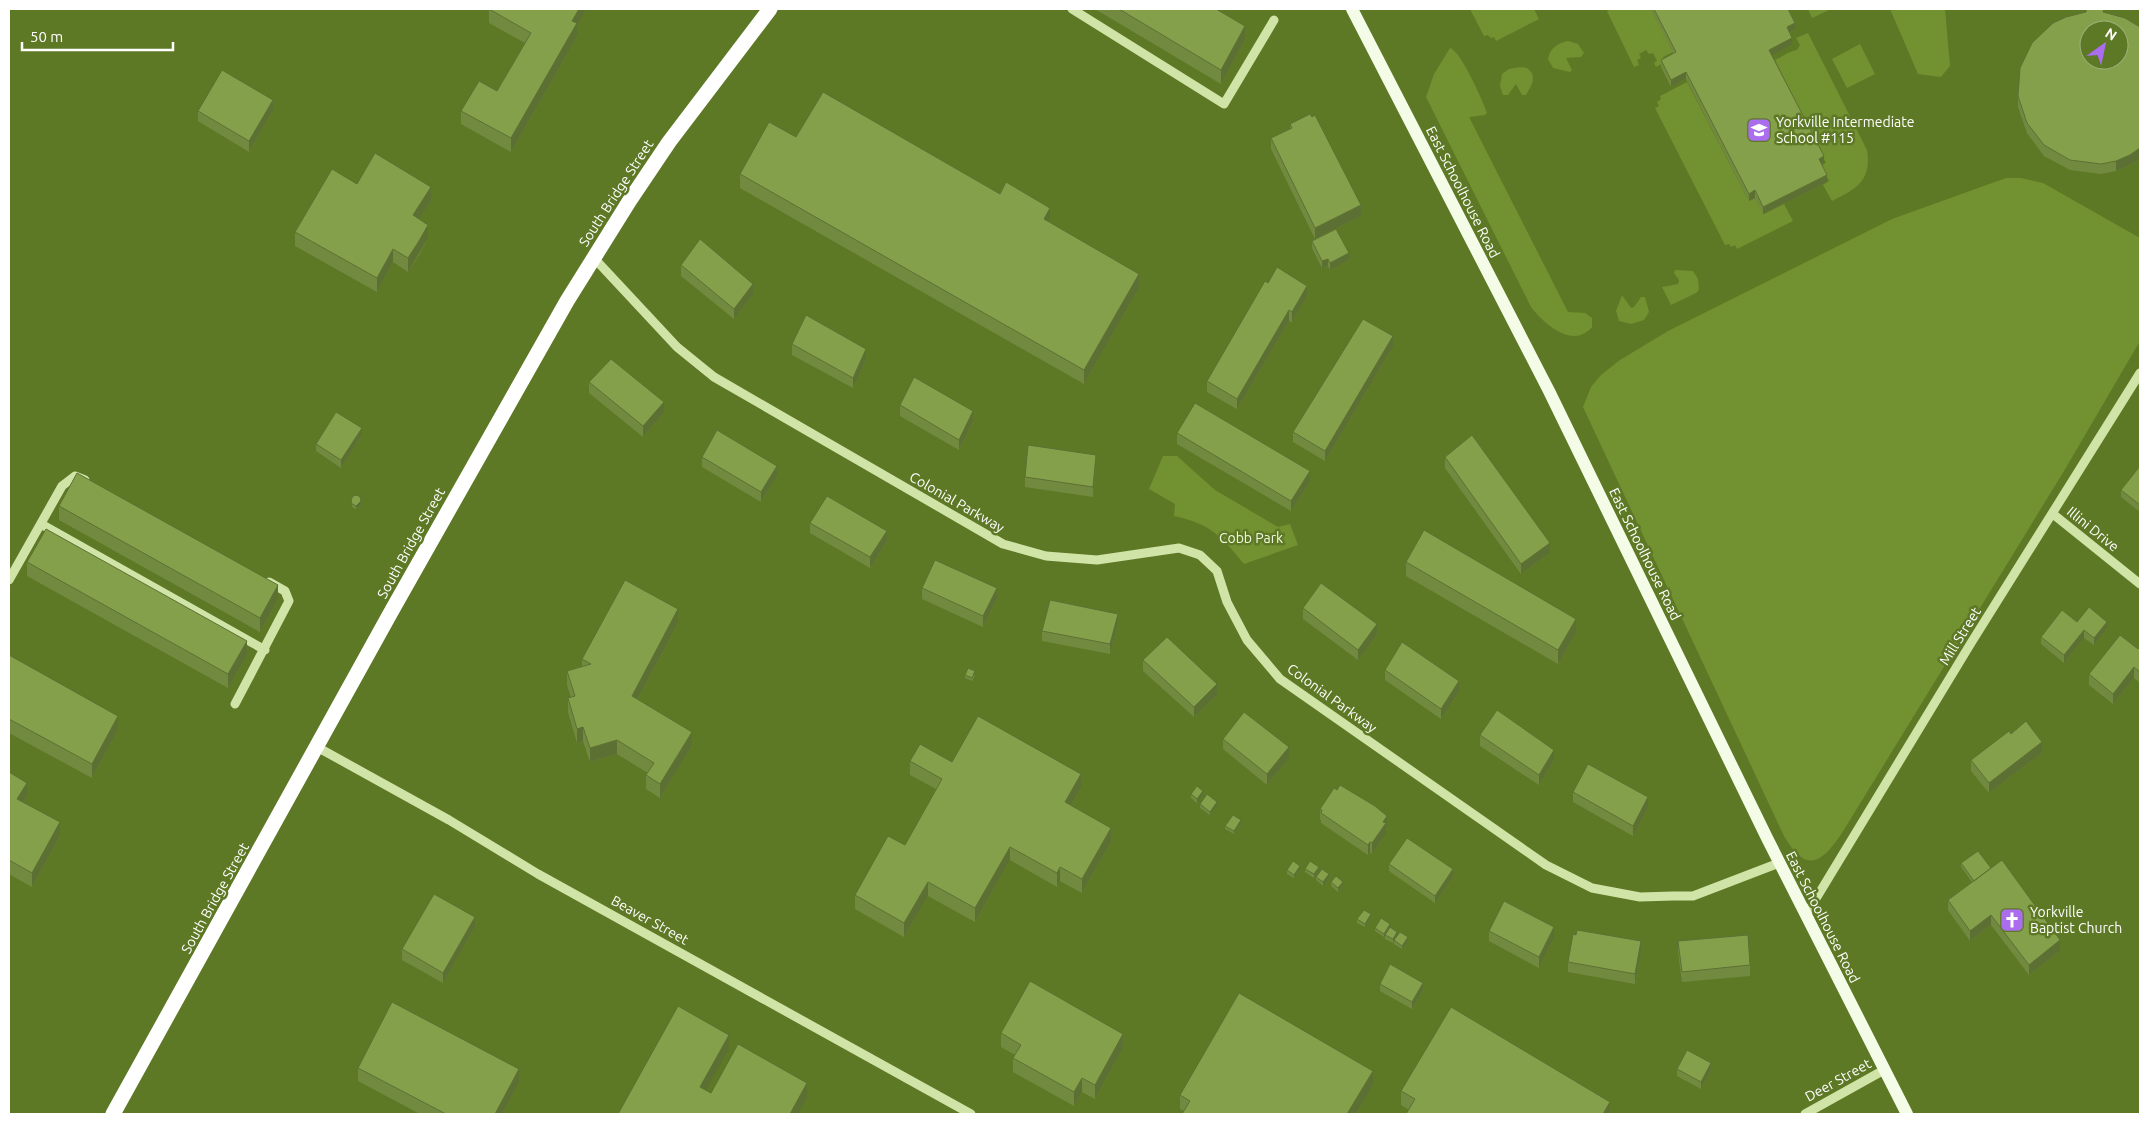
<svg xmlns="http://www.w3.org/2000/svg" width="2149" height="1123" viewBox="0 0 2149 1123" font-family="Ubuntu,sans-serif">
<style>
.green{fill:#729130}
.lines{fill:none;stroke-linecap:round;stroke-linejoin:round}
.minor{stroke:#d1e4a8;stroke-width:9}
.major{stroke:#f4fce8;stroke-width:12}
.highway{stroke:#fff;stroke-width:15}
.wall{fill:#728a40}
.shaded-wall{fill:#5d7034}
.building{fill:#85a04a;stroke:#5d7034;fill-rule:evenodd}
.labels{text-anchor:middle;stroke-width:5;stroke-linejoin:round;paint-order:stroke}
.poi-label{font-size:14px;fill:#fff;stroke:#5e7925;text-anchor:start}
.street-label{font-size:14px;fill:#fff;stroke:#5e7925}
.park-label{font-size:14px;fill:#f0f8e0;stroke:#5e7925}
</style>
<rect width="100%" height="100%" fill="#5e7925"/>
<path class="green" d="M1470 9H1534L1539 19 1496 41 1494 37 1491 38 1488 35 1484 36Z
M1611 9H1651L1673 52 1663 57 1665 62 1656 67 1654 63 1657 61 1653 53 1649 54 1646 50 1639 54 1641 58 1637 60 1639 65 1634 67 1607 11Z
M1808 9H1831L1812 18Z
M1890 9H1945L1950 66 1941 77 1918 74Z
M1808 33 1867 150C1872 181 1856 189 1832 201L1823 185 1829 181 1821 165 1826 163 1775 60C1782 57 1787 52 1797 50L1800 45 1796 38Z
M1568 41 1578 44 1584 53 1581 57 1566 58 1572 70 1570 72 1553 68 1548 59C1550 48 1558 43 1568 41Z
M1860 44 1875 74 1847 88 1832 59Z
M1450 48C1461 51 1483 101 1487 113L1485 115 1469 117 1568 312 1585 313 1592 318V327C1573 350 1543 323 1531 307L1426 97 1434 74Z
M1520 67 1527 68 1532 73C1535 81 1530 88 1526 95H1522L1516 84 1508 95H1503L1500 86 1502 74 1509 69Z
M1687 82 1749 201 1755 198 1764 214 1784 204 1793 221 1737 249 1735 245 1731 247 1729 244 1725 245 1655 108 1659 106 1657 102 1661 99 1660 96Z
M2006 178H2021L2043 183 2140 238V341L2064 471 1842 833C1821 864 1806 874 1784 836L1583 407 1591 387 1601 375 1620 360 1668 331 1892 219Z
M1675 270 1693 271 1698 279 1699 290 1696 293 1671 305 1662 287 1678 284 1679 280 1674 273Z
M1622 295 1631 308 1634 307 1641 297H1645L1649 312 1644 320 1631 324 1619 321 1616 311Z
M1163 456H1177L1215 490 1278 527 1290 524 1298 545 1244 564C1221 536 1211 524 1174 516L1175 504 1149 489Z"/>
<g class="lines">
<path class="minor" d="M1072 9 1224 104 1274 20
M594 258 677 347 714 377 1003 544 1046 556 1097 560 1179 548 1200 555 1217 571 1227 602 1247 640 1280 679 1546 865 1592 888 1640 897 1673 896H1693L1779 863
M2053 514 2140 584
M41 524 265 650
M9 580 62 486 75 476 85 480
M235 704 289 601 285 591 269 582
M317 747 449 820 538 874 971 1114
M1806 915 1971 643 2140 373
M1805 1114 1884 1070"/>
<path class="major" d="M1352 9 1549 391 1767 838 1907 1114"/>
<path class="highway" d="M113 1114 391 612 567 301 630 200 669 142 770 9"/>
</g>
<path class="wall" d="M489 9H587L577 26V37L511 152 461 124V111L497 91 525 43 489 23Z
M1095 9H1216L1245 40 1221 84Z
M1651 9H1788L1795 30 1790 33 1792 45 1772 55 1824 164 1822 165 1827 182 1763 214 1755 198 1749 201 1686 79 1671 87 1661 67V60L1673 53Z
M2086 12H2104L2140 27V159L2130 165 2116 171 2101 174 2070 170 2044 156 2027 133 2018 107V96Z
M273 110 249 152 198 121V111Z
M1290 124 1361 216 1321 236 1349 260 1330 270 1328 266 1322 268 1312 248V241L1315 239 1271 149V138L1290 129Z
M796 137 1000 194 1050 222 1139 288 1084 384 740 188V174Z
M357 184 431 201 419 219 428 238 419 255 408 272 393 262 377 292 295 246V232Z
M681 265 753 295 734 319 681 276Z
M1268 283 1307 296 1292 322 1289 321 1237 409 1207 392V381Z
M792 344 866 360 853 388 792 355Z
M1393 347 1325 461 1293 442V432Z
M589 382 664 413 643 437 589 393Z
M900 405 973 422 959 450 900 416Z
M1177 433 1310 482 1291 511 1177 444Z
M362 435 341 468 316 451V444Z
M702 457 777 476 761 502 702 467Z
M1445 457 1550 553 1521 574 1445 468Z
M1096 466 1093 497 1025 487V477Z
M2140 466V512L2121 497V490Z
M351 500 361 505 356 509 352 507Z
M59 506 278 599 260 632 59 520Z
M810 523 887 541 870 568 810 533Z
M27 562 247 655 228 688 27 576Z
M1406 562 1576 633 1558 664 1406 576Z
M922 588 997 599 983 627 922 599Z
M1303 608 1377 635 1358 660 1303 619Z
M2077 622 2107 629 2094 645 2084 638 2064 663 2041 644V637Z
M678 623 638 699 692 746 660 798 646 789V775L648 773 617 754 590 762 583 741 577 743 568 712V698H571L567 685V671L582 666V659Z
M1118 624 1110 654 1042 641V631Z
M2140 646V683L2134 678 2113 704 2089 685V674L2138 649Z
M9 655 118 730 92 778 9 733Z
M1143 660 1217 695 1194 717 1143 671Z
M1385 670 1459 692 1441 719 1385 680Z
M965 675H975L972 681 965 678Z
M1480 735 1554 760 1539 785 1480 746Z
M1223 739 1289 758 1267 785 1223 749Z
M2042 753 1989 793 1971 771V760Z
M910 761 952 762 1081 788 1071 806 1111 842 1082 893 1060 881 1057 887 1010 860 975 922 928 896 904 937 855 909V895L905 845 936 789 910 775Z
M9 772 27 796 23 803 60 836 32 887 9 874Z
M1573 792 1648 808 1633 836 1573 802Z
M1191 794 1203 795 1197 803 1191 798Z
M1200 804 1217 806 1210 815 1200 808Z
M1320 809 1387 827 1386 829V834L1372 854 1370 852 1368 855 1321 823V820H1320Z
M1241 824 1234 834 1225 829V826Z
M1961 863 1991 868 2060 951 2029 975 1991 925 1970 941 1948 910V900L1972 882 1961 867Z
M1389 864 1453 877 1435 903 1389 871Z
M1305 869 1319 870 1314 878 1305 872Z
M1287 870H1300L1294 878 1287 874Z
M1316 877 1329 878 1323 886 1316 880Z
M1331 882 1343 885 1338 892 1331 886Z
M1371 917 1365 927 1357 923V919Z
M475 927 443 983 402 960V949Z
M1375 928H1390L1397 935 1408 941 1402 949 1394 944V941L1393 943 1385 939V935L1384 937 1375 931Z
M1489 931 1554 938 1539 968 1489 941Z
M1678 941 1750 965V976L1682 982 1678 952Z
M1641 952 1635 984 1568 972V962Z
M1380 984 1423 990 1412 1009 1380 991Z
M1001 1033 1123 1048 1095 1099 1082 1092 1074 1106 1013 1072V1058L1015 1055 1001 1047Z
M358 1068 519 1083 502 1114H420L358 1081Z
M1677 1069 1711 1070 1701 1089 1677 1076Z
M1373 1085 1356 1114H1182L1184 1111 1180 1109V1095Z
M1401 1091 1610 1114 1409 1110 1401 1105Z"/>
<path class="shaded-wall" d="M579 9H587L577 26V37L511 152V138L572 21Z
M1795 23V30L1787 34V27Z
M1245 26V40L1221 84V70Z
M1792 38V45L1769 57V50Z
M1686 72V79L1671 87V80Z
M273 100V110L249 152V141Z
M2140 148V159L2130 165 2116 171V161Z
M1824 156V164L1819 166V159Z
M1827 175V182L1763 214V207Z
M431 187V201L413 229V215Z
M1755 190V198L1749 201V194Z
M1361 205V216L1315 239V228Z
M1050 208V222L1044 233V219Z
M428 225V238L408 272V258Z
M393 249V262L377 292V278Z
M1349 253V260L1330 270V263Z
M1328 259V266L1322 268V261Z
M1139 274V288L1084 384V370Z
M753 284V295L734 319V309Z
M1307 286V296L1292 322V312Z
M1289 310V321L1237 409V399Z
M1393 336V347L1325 461V451Z
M866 349V360L853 388V378Z
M664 402V413L643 437V426Z
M973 411V422L959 450V440Z
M362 428V435L341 468V460Z
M1096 455V466L1093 497V487Z
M777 466V476L761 502V492Z
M1310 471V482L1291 511V501Z
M361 501V505L356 509V506Z
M887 531V541L870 568V557Z
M1550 543V553L1521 574V564Z
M278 585V599L260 632V618Z
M997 588V599L983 627V616Z
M678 609V623L632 710V696Z
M1118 614V624L1110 654V644Z
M1576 619V633L1558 664V650Z
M2107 622V629L2094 645V638Z
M1377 624V635L1358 660V650Z
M2084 630V638L2064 663V655Z
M247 641V655L228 688V674Z
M2134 667V678L2113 704V694Z
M1459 681V692L1441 719V709Z
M1217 684V695L1194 717V707Z
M118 716V730L92 778V764Z
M583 727V741L577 743V729Z
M692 732V746L660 798V784Z
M617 740V754L590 762V748Z
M2042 742V753L1989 793V783Z
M1289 747V758L1267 785V774Z
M1554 750V760L1539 785V775Z
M1081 774V788L1065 816V802Z
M27 783V796L17 813V799Z
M1203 791V795L1197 803V799Z
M1648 797V808L1633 836V826Z
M1217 802V806L1210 815V812Z
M1387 816V827L1386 829V834L1372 854V843Z
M1241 820V824L1234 834V831Z
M60 822V836L32 887V873Z
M1111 828V842L1082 893V879Z
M1370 842V852L1368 855V845Z
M1010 847V860L975 922V908Z
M1300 866V870L1294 878V875Z
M1060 867V881L1057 887V873Z
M1319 867V870L1314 878V874Z
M1453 869V877L1435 903V896Z
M1329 874V878L1323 886V882Z
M928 882V896L904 937V923Z
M1343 882V885L1338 892V888Z
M1371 914V917L1365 927V924Z
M1991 915V925L1970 941V931Z
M475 917V927L443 983V973Z
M1390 924V928L1384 937V934Z
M1554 927V938L1539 968V957Z
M1397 932V935L1393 943V939Z
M1408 937V941L1402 949V946Z
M2060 940V951L2029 975V965Z
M1641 941V952L1635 984V974Z
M1423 983V990L1412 1009V1002Z
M1123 1034V1048L1095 1099V1085Z
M729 1035V1049L700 1101V1087Z
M1711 1063V1070L1701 1089V1082Z
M519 1069V1083L502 1114H495Z
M1373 1071V1085L1356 1114H1347Z
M1082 1078V1092L1074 1106V1092Z
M807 1083V1097L798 1114H790Z
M1610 1102V1114H1603Z"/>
<path class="building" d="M489 9H579L572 21 577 23 511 138 461 111 479 81 497 91 531 33Z
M1119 9H1216L1245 26 1221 70Z
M1654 9H1788L1795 23 1787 27 1792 38 1769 50 1824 156 1819 159 1827 175 1763 207 1755 190 1749 194 1686 72 1671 80 1661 60 1676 52Z
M2086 9H2104L2103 12 2125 18 2140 27V148L2130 155 2116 161 2101 164 2070 160 2044 145 2027 123 2018 96 2020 68 2032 43 2053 23 2066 17 2086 12ZM2089 30H2119V60H2089Z
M222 70 273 100 249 141 198 111Z
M823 92 1000 194 1006 182 1050 208 1044 219 1139 274 1084 370 740 174 769 122 796 137Z
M1310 114 1312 117 1315 115 1361 205 1315 228 1271 138 1292 128 1290 124Z
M375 153 431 187 413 215 428 225 419 241 408 258 393 249 377 278 295 232 332 169 357 184Z
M1336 229 1349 253 1330 263 1328 259 1322 261 1312 241Z
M700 239 753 284 734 309 681 265Z
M1277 267 1307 286 1292 312 1289 310 1237 399 1207 381 1265 281 1268 283Z
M806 315 866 349 853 378 792 344Z
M1363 319 1393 336 1325 451 1293 432Z
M611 359 664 402 643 426 589 382Z
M914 377 973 411 959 440 900 405Z
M1195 403 1310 471 1291 501 1177 433Z
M336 412 362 428 341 460 316 444Z
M717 430 777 466 761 492 702 457Z
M1472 435 1550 543 1521 564 1445 457Z
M1028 445 1096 455 1093 487 1025 477Z
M2140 466V505L2121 490Z
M77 473 278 585 260 618 59 506Z
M357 495 360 497 361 501 356 506 352 504 351 500 353 496Z
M827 496 887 531 870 557 810 523Z
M46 529 247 641 228 674 27 562Z
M1424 530 1576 619 1558 650 1406 562Z
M935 560 997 588 983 616 922 588Z
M625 580 678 609 632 696 692 732 660 784 646 775 654 763 617 740 590 748 583 727 577 729 568 698 575 696 567 671 591 664 582 659Z
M1321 583 1377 624 1358 650 1303 608Z
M1050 600 1118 614 1110 644 1042 631Z
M2089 607 2107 622 2094 638 2084 630 2064 655 2041 637 2062 610 2077 622Z
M2120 635 2138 649 2140 646V672L2134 667 2113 694 2089 674Z
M1167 637 1217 684 1194 707 1143 660Z
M1402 642 1459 681 1441 709 1385 670Z
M9 655 118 716 92 764 9 719Z
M968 668 975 671 972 678 965 675Z
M1497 710 1554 750 1539 775 1480 735Z
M1244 712 1289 747 1267 774 1223 739Z
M978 716 1081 774 1065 802 1111 828 1082 879 1060 867 1057 873 1010 847 975 908 928 882 904 923 855 895 888 836 905 845 942 779 910 761 920 744 952 762Z
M2026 721 2042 742 1989 783 1971 760 2009 731 2011 734Z
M1588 764 1648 797 1633 826 1573 792Z
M9 772 27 783 17 799 60 822 32 873 9 860Z
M1340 785 1375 806 1387 816 1383 822 1386 823 1372 843 1370 842 1368 845 1321 813 1322 810 1320 809 1334 788 1337 790Z
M1197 786 1203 791 1197 799 1191 794Z
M1207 794 1217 802 1210 812 1200 804Z
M1233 815 1241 820 1234 831 1225 826Z
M1407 838 1453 869 1435 896 1389 864Z
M1978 851 1991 868 1974 881 1961 863Z
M2002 860 2060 940 2029 965 1991 915 1970 931 1948 900Z
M1293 861 1300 866 1294 875 1287 870Z
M1310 861 1319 867 1314 874 1305 869Z
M1322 869 1329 874 1323 882 1316 877Z
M1336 876 1343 882 1338 888 1331 882Z
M434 894 475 917 443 973 402 949Z
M1504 901 1554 927 1539 957 1489 931Z
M1364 910 1371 914 1365 924 1357 919Z
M1381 918 1390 924 1384 934 1375 928Z
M1390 927 1397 932 1393 939 1385 935Z
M1577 930 1641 941 1635 974 1568 962 1573 934 1576 935Z
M1400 932 1408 937 1402 946 1394 940Z
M1748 935 1750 965 1682 972 1678 941Z
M1390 964 1423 983 1412 1002 1380 984Z
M1030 981 1123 1034 1095 1085 1082 1078 1074 1092 1013 1058 1021 1045 1001 1033Z
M1239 993 1373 1071 1347 1114H1182L1190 1101 1180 1095Z
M392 1002 519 1069 495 1114H446L358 1068Z
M678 1006 729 1035 700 1087 711 1093 738 1044 807 1083 790 1114H618Z
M1451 1007 1610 1102 1603 1114H1406L1415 1099 1401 1091Z
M1687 1050 1711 1063 1701 1082 1677 1069Z"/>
<defs>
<g id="school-square" transform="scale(1.25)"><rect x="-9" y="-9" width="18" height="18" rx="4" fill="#aa6ded" stroke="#5e7925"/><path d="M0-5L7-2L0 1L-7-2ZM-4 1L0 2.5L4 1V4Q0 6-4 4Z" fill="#fff"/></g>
<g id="church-square" transform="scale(1.25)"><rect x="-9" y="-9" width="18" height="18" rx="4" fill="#aa6ded" stroke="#5e7925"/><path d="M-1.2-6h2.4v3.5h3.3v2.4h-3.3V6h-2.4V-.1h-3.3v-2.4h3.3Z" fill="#fff"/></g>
</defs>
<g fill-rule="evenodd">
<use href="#school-square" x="1759" y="130"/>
<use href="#church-square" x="2012" y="920"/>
</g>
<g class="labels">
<g class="poi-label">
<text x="1776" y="127">Yorkville Intermediate<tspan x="1776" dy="16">School #115</tspan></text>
<text x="2030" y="917">Yorkville<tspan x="2030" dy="16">Baptist Church</tspan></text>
</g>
<g class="street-label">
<text transform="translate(1463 192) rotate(63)" y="5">East Schoolhouse Road</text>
<text transform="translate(616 193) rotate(-57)" y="5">South Bridge Street</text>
<text transform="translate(957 502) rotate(30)" y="5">Colonial Parkway</text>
<text transform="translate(2093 529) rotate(39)" y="5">Illini Drive</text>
<text transform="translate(411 543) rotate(-61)" y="5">South Bridge Street</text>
<text transform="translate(1645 554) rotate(64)" y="5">East Schoolhouse Road</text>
<text transform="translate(1960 636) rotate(-58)" y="5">Mill Street</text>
<text transform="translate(1332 698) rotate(36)" y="5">Colonial Parkway</text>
<text transform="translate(215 898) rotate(-61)" y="5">South Bridge Street</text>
<text transform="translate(1823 917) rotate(63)" y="5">East Schoolhouse Road</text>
<text transform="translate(650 920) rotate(29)" y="5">Beaver Street</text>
<text transform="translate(1838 1080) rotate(-29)" y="5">Deer Street</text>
</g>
<g class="park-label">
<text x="1251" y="543">Cobb Park</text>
</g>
</g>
<rect width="2149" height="1123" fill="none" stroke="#ffffff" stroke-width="20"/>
<g transform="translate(2104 45) rotate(33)"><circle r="24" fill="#5e7925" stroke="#9eaf7c"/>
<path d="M0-4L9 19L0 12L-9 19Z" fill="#aa6ded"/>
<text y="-8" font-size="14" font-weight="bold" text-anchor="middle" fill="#ffffff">N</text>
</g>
<path d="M22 42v8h151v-8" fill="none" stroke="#ffffff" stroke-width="2.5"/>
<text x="30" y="42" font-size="15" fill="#ffffff" stroke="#5e7925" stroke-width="4" paint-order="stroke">50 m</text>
</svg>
